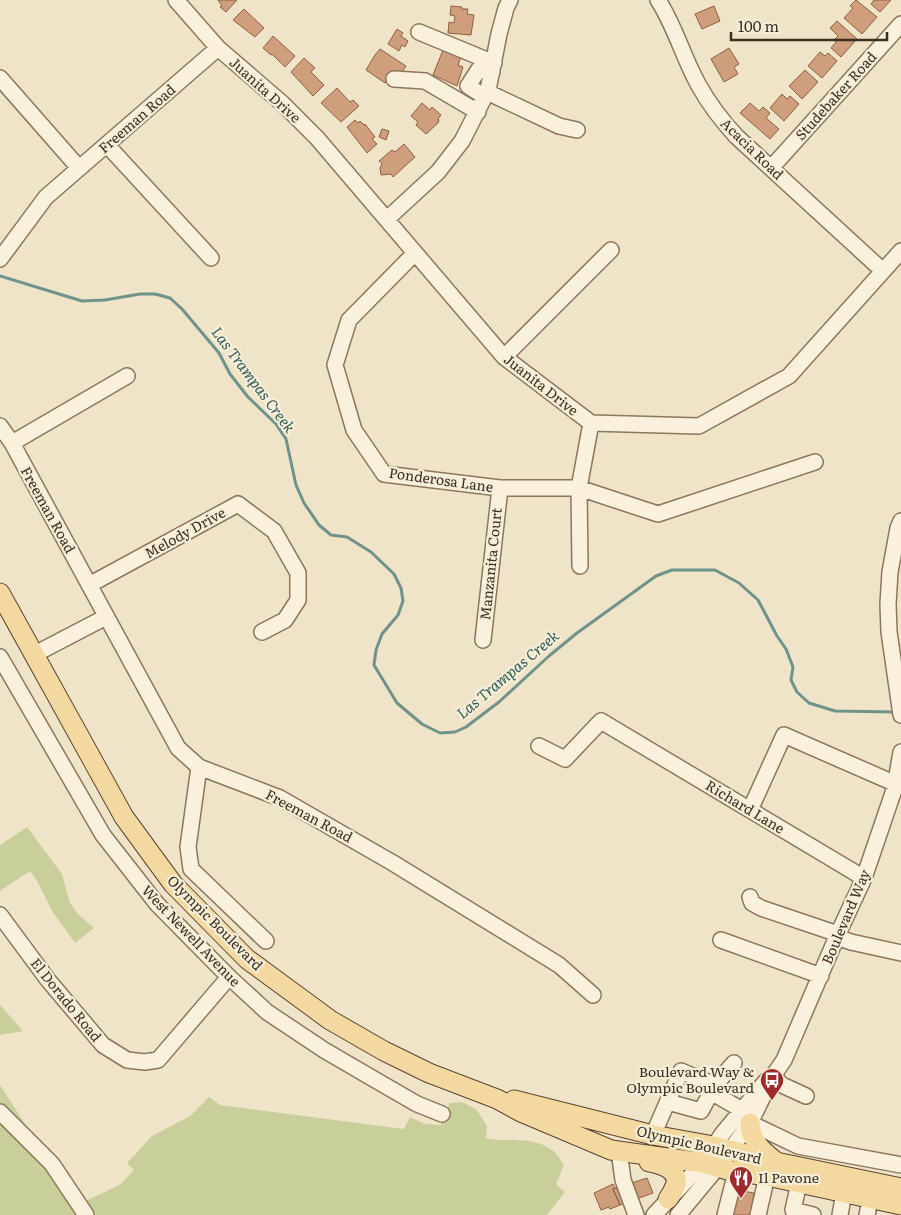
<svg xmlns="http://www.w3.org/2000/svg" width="901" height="1215" viewBox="0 0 901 1215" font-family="Literata,serif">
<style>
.green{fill:#c9cf9b}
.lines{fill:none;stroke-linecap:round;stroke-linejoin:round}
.stream{stroke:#6f938a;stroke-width:3}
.building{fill:#cf9f7d;stroke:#8d5f41}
.minor-casing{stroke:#8d765c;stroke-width:18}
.major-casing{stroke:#5b4430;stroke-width:21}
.minor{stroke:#faf1dc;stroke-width:15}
.major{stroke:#f3d9a0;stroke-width:19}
.labels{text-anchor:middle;stroke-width:4.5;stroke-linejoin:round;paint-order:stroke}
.street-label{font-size:14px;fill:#3d2e20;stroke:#f7eed8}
.poi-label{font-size:14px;fill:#3d2e20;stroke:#f7eed8;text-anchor:end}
.water-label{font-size:15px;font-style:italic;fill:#2f5d5a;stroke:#f7eed8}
</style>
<rect width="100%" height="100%" fill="#f0e4c8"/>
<path class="green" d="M27 827 62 874 70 903 77 913 94 928 75 943 52 911 37 881 30 871 0 891V845Z
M0 1005 23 1031 0 1035Z
M0 1085 29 1130 55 1161 84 1202 121 1184 134 1170 127 1163 152 1136 190 1116 209 1097 220 1105 404 1129 410 1117 425 1124 441 1125 443 1116 450 1103 462 1102 476 1109 487 1126 486 1138C508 1143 532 1135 552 1150 557 1153 560 1160 564 1165L556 1184 565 1192 547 1215H0Z"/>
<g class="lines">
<path class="stream" d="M0 276 82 301 105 300 140 294H155L170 298 182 309 219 353 230 374 248 397 276 424 286 439 296 485 304 503 319 525 331 535 347 537 371 552 394 574 401 588 403 601 398 615 382 634 376 650 374 665 397 703 422 724 440 733 455 732 466 727 499 702 549 656 577 633 656 576 672 570H715L739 583 758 600 777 636 786 649 793 667 791 680 797 692 809 703 835 711 895 712"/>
</g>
<path class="building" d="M218 0H237L226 12 220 7 222 6Z
M856 0 877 17 862 34 844 18 853 8 850 6Z
M874 0H891L880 12 871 4Z
M451 6 462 7V9H468L467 14 474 15 471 35 448 33 449 22 454 23 455 16 450 15Z
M714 6 720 21 702 29 695 14Z
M244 9 264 28 255 37 233 20Z
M837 21 857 39 841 57 831 48 836 42 834 40 838 36 830 28Z
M397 29 403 33 401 36 408 41 405 47 402 45 399 51 388 44Z
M273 36 295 56 285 67 272 54 271 55 263 48Z
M448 48 462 54 458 65 463 67 457 86 433 75 443 50 446 52Z
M729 48 739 64 734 67 738 74 724 82 711 59Z
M380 49 406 66 399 77 391 72 385 83 366 70 375 55Z
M820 52 825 56 828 53 837 61 822 78 808 66Z
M304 58 315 68 311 72 324 85 313 96 291 72Z
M805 70 818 82 802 99 789 86Z
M337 88 350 102 353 100 359 106 341 122 321 103Z
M782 94 787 99 790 96 799 104 784 121 770 108Z
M422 103 430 110 432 107 441 115 438 119 439 120 438 123 426 134 416 125 418 122 411 116Z
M750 103 759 111 763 107 770 113 766 118 779 129 770 139 740 113Z
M355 120 358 123 360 121 364 125 365 124 375 137 372 139 377 144 367 153 347 127Z
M382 129 389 131 386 140 379 137Z
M404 144 415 157 393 177 391 174 381 175 380 168 382 164 379 161 392 150 395 152Z
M647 1178 653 1193 620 1205 613 1189Z
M613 1184 615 1188 613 1189 620 1205 610 1209 609 1207 601 1210 594 1193Z
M731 1189 754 1193 751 1215H732Z"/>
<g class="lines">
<g class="minor-casing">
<path id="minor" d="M176 0 218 48 283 104 317 138 504 357 591 423 699 426 789 376 901 251
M658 0C675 26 683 57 698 84 709 104 722 121 737 137L883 271
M419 32 494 63
M0 78 79 168
M394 79 425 81 478 112
M487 92 559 126 577 130
M485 97 468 86 479 69 492 72
M107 145 211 258
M771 168 901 24
M387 219 438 172 462 141 488 90 499 34 506 8 510 0
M415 253 349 320 335 365 354 430 384 474 500 488H579L658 514 815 462
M0 259 46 197 218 48
M504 357 611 250
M0 426 12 443 178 748 199 767 280 798 393 863 559 965 593 995
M12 443 127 376
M901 521 898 528 890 572 888 604 889 632 901 715
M580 566 579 488 591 423
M89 585 238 504 274 531 298 573V600L285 620 262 632
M483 640 500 488
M35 654 106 617
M0 657 103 835 157 904 229 977 267 1012 324 1050 372 1078 417 1104 442 1114
M539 746 565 759 601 721 864 878
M199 767 188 847 191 869 266 941
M750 810 784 735 896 784
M750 897 752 903 761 908 838 934
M0 915 48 980 103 1045 127 1060 145 1062 158 1060 229 977
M837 937 851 942 901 953
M721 940 821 976
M773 1076 782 1085 806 1096
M715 1085 734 1063
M711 1092 742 1110
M0 1112 52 1164 86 1215
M750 1123 798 1146 901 1165
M653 1135C662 1114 672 1092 681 1071L715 1085 701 1111 668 1102
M619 1151 623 1180 636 1215
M799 1183 793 1210 813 1215
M654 1215 703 1163 723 1133 766 1081
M678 1215 717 1168 750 1123 773 1076 784 1060 838 934 864 878 895 787 901 752
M725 1215 736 1172
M758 1215 767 1176
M840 1215 844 1193
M867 1215 868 1210"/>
</g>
<g class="major-casing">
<path id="major" d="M0 593 124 817 173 884 247 959 330 1020 384 1051 429 1073 497 1099 521 1112 611 1150 703 1163 727 1170 767 1176 901 1205
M514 1100 653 1135 714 1146 776 1162 901 1188
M750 1123C751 1141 761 1150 775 1161
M649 1162C660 1164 679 1169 676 1184 674 1189 671 1195 668 1199"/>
</g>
<use href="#minor" class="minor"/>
<use href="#major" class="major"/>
</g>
<defs>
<g id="bus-pin" transform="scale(1.25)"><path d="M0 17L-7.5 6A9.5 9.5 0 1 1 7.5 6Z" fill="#9e2a2b" stroke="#f7eed8"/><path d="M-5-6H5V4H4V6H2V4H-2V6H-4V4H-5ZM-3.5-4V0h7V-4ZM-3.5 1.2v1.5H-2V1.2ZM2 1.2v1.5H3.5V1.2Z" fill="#fff"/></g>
<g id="restaurant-pin" transform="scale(1.25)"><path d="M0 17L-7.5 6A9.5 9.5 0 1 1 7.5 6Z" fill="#9e2a2b" stroke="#f7eed8"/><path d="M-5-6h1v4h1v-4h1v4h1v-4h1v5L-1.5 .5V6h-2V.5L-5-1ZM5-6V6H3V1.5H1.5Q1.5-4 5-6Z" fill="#fff"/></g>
</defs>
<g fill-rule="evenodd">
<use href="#bus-pin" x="772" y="1080"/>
<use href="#restaurant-pin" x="741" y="1178"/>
</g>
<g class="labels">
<g class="street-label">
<text transform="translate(265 90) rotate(42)" y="5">Juanita Drive</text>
<text transform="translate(836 96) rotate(-48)" y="5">Studebaker Road</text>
<text transform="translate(137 119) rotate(-41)" y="5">Freeman Road</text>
<text transform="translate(752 149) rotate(44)" y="5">Acacia Road</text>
<text transform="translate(541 385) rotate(38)" y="5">Juanita Drive</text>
<text transform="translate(441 480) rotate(8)" y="5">Ponderosa Lane</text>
<text transform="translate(48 510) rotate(61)" y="5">Freeman Road</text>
<text transform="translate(185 533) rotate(-29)" y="5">Melody Drive</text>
<text transform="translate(491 564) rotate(-84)" y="5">Manzanita Court</text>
<text transform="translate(745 807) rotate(31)" y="5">Richard Lane</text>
<text transform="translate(309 816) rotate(28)" y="5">Freeman Road</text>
<text transform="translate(846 917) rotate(-67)" y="5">Boulevard Way</text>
<text transform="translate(215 923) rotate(45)" y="5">Olympic Boulevard</text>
<text transform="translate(191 936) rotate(46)" y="5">West Newell Avenue</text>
<text transform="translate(66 1000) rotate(51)" y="5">El Dorado Road</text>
<text transform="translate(699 1145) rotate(13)" y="5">Olympic Boulevard</text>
</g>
<g class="poi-label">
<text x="754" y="1077">Boulevard Way &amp;<tspan x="754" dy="16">Olympic Boulevard</tspan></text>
<text x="758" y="1183" text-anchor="start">Il Pavone</text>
</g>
<g class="water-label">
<text transform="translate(253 380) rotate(53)" y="5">Las Trampas Creek</text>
<text transform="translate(508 675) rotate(-40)" y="5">Las Trampas Creek</text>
</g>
</g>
<path d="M731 32v8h156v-8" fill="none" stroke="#3d2e20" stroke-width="2.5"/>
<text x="738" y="32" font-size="15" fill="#3d2e20" stroke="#f7eed8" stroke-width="4" paint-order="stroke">100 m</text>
</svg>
